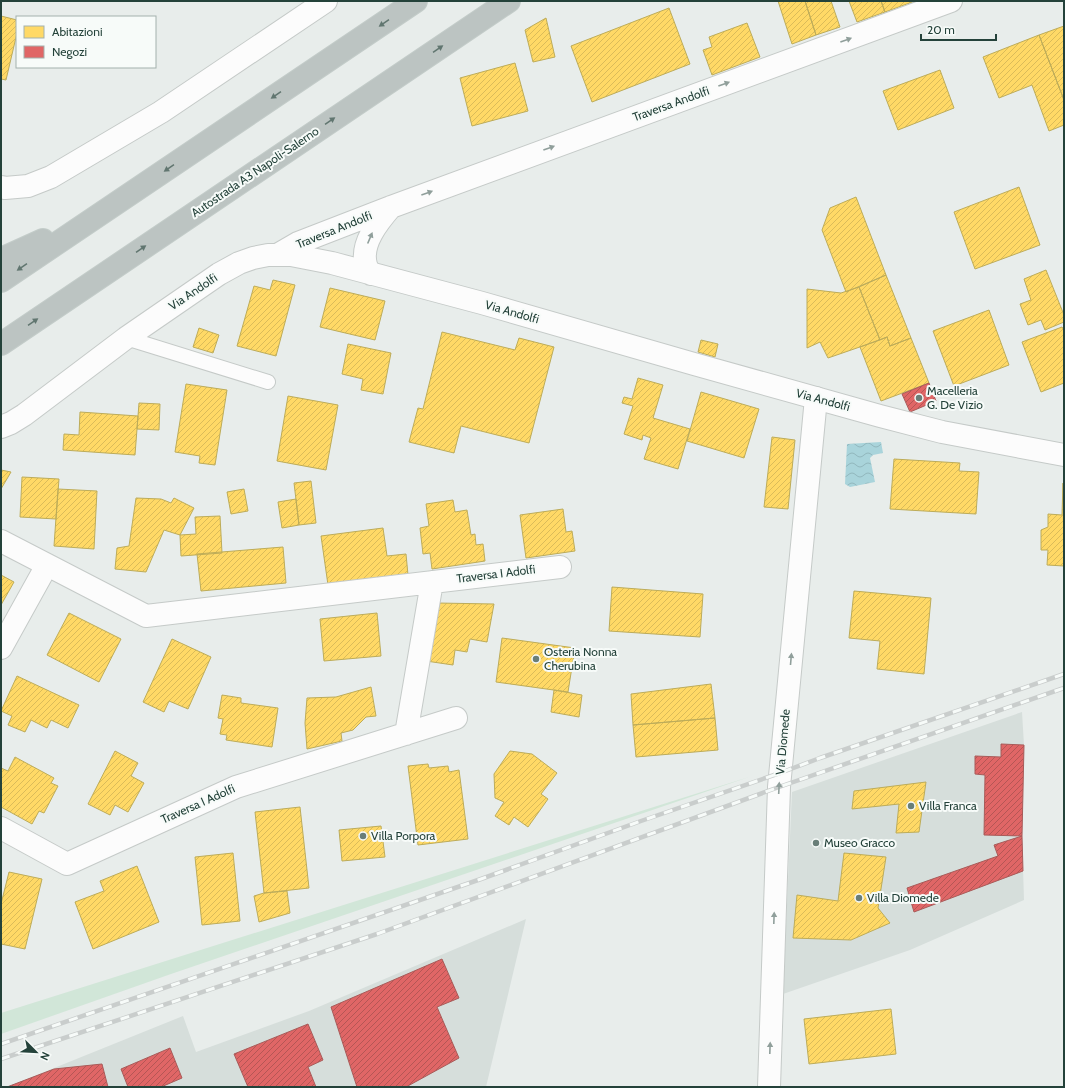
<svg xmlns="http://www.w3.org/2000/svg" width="1065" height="1088" viewBox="0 0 1065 1088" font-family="Cabin,sans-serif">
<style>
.built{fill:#d6dedb}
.green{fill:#d1e6d8}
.water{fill:url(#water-waves)}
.homes{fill:url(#homes-hatch);stroke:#bdac59}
.shops{fill:url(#shops-hatch);stroke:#a85b59}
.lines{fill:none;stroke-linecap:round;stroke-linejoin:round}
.service-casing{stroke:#c5cac8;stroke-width:16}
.minor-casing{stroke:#c5cac8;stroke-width:24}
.tertiary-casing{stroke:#c5cac8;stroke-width:24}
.motorway-casing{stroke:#c3ccc9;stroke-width:24}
.service{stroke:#fcfcfc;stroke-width:14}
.minor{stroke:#fcfcfc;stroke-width:22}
.tertiary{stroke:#fcfcfc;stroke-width:22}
.motorway{stroke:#bcc4c2;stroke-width:22}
.rail-casing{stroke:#c9cdcc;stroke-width:4.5}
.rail{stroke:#f7fbf9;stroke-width:3;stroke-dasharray:9;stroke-linecap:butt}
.oneway{fill:#617670}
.oneway2{fill:#909f9b}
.poi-dot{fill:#697e78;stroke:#f7fbf9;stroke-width:1.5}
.labels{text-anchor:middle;stroke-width:4;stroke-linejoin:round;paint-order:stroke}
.street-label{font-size:12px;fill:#24423a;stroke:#f7fbf9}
.poi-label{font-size:12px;fill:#24423a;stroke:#f7fbf9;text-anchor:start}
</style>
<defs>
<pattern id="water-waves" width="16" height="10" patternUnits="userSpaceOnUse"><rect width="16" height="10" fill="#a9d4db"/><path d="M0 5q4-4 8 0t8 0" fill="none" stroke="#91b7bd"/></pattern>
<pattern id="homes-hatch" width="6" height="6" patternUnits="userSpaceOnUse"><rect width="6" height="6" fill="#ffd966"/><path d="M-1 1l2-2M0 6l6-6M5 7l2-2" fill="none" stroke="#dabb59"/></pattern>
<pattern id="shops-hatch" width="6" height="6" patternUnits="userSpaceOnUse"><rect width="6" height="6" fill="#e06666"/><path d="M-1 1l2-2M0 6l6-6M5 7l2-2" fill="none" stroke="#b55655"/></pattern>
</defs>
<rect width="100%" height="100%" fill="#e8edeb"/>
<path class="built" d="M1022 712 1024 745 1022 836 1024 900 910 950 783 994 792 792Z
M526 919 486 1087H7L183 1016 196 1052 309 1011Z"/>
<path class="green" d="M749 777 171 974 1 1034V1013Z"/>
<path class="water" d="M881 442 883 453 873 455 870 458 875 482 850 487 845 484 847 444Z"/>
<path class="homes" d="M778 1H805L816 35 792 44Z
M805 1H831L840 27 816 35Z
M849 1H881L885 12 857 22Z
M881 1H915L885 12Z
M669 8 690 64 592 102 571 46Z
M1 16 17 20V33L6 80 1 79Z
M546 18 555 57 533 62 525 30Z
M747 23 760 57 712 75 703 50 712 47 709 37Z
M1064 26V100L1039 35Z
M1039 35 1064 100V125L1049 131 1032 85 999 98 983 57Z
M515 63 528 111 472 126 460 78Z
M940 70 954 108 898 130 883 91Z
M1019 187 1040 245 975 269 954 212Z
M856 197 886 275 846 292 822 230 830 208Z
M1046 270 1064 315V322L1045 330 1041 320 1028 325 1020 304 1031 300 1024 279Z
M886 275 911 338 890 346 887 337 880 340 859 287Z
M273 280 295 285 276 356 237 346 254 286 270 290Z
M859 287 880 340 828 358 820 342 807 348V289L841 293Z
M330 288 385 301 375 340 320 327Z
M989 310 1009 365 954 386 933 331Z
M1062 327 1064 330V383L1041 392 1022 342Z
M199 328 219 335 213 353 193 347Z
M442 332 515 350 519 338 554 347 529 443 461 426 454 453 409 442 418 408 423 409Z
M887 337 890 346 911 338 929 383 881 401 860 347Z
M701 340 718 344 715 357 698 352Z
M348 344 391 353 383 394 361 390 363 379 342 374Z
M638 378 663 385 653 418 690 429 678 469 644 459 651 438 643 435 642 440 624 434 633 406 622 403 624 397 632 399Z
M186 384 227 390 215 465 199 463 200 456 175 452Z
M701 392 759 409 744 458 687 441Z
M288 396 338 405 326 470 277 461Z
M139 403 160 404 159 430 137 429Z
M80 412 138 416 135 455 63 450 64 434 79 435Z
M772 437 795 440 788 509 764 507Z
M894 459 960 463 959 471 979 472 976 514 890 509Z
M1 470 11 472 1 489Z
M22 477 59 479 56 519 20 517Z
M311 481 316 523 299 525 294 483Z
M1063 483 1064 566 1047 565 1048 550H1041V530L1048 527V514L1062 515Z
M58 489 97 491 94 549 54 546Z
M244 489 248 511 231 514 227 492Z
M136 498 161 499 171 503 174 498 194 508 180 535 164 530 146 572 115 569 117 548 129 546Z
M296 499 299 525 282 528 278 502Z
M453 500 455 512 467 510 471 535 475 534 476 545 483 544 485 561 432 569 430 553 423 554 420 528 429 526 426 504Z
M563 509 566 532 572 531 575 551 526 558 520 515Z
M220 516 222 553 181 556 180 535 196 534 195 517Z
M383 528 387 556 406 554 408 575 328 585 321 536Z
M283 547 286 583 201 591 197 554Z
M1 575 14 582 1 605Z
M612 587 703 594 700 637 609 631Z
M854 591 931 598 924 674 877 669 880 641 849 638Z
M437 603 494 604 487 642 470 639 467 652 455 650 453 665 426 661Z
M69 613 121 639 99 682 47 655Z
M377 613 381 656 324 661 320 619Z
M502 638 575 648 568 692 496 682Z
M172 639 211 657 188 709 169 701 164 712 143 702Z
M17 676 79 705 68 728 51 720 47 728 31 720 25 732 8 725 12 716 1 711Z
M711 684 715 718 633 725 631 694Z
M371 687 376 716 366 717 353 730 341 733 342 741 307 749 305 723 307 698 336 697Z
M554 690 582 695 579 717 551 712Z
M222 695 241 698V703L278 708 272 747 226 740 227 735 220 734 223 719 218 718Z
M715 718 718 750 636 757 633 725Z
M115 751 138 763 131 776 144 783 128 812 115 805 110 815 88 804Z
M510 751 532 754 557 773 541 794 548 799 528 827 514 817 509 825 495 816 504 802 495 798 494 774Z
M15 757 54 778 51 783 58 786 44 813 39 811 32 824 1 807V768L8 771Z
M428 764 429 768 448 766 449 772 459 770 468 839 418 845 408 766Z
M926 782 919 832 896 833 899 804 852 809 854 791Z
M300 807 309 888 264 893 255 812Z
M381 826 385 857 342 861 339 830Z
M233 853 240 921 202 925 195 857Z
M844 853 886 857 878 908 890 923 851 940 793 938 797 895 838 901Z
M137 866 159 922 93 949 75 902 104 891 100 881Z
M9 872 42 879 25 949 1 944V904Z
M287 891 290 913 259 922 254 896 264 893Z
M891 1009 896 1054 809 1064 804 1019Z"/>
<path class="shops" d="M929 383 936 401 910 412 902 394Z
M1001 744 1024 745 1022 836 984 835 985 775 975 774V756L1001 757Z
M1022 836 1023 871 914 912 907 888 998 856 994 845Z
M442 959 459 998 437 1007 459 1058 406 1087H357L331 1007Z
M308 1024 323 1060 308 1067 316 1087H248L234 1054Z
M170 1048 182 1078 161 1087H128L121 1069Z
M102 1064 108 1087H7L54 1069Z"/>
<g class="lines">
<g class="service-casing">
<path id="service" d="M126 338 268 382"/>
</g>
<g class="minor-casing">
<path id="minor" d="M1 187 5 188 28 186 51 177 161 112 326 1
M1 541 146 616 560 567
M1 648 47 565
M406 734 432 582
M1 828 67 864 236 787 456 718
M769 1087 779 787 816 398"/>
</g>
<g class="tertiary-casing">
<path id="tertiary" d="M279 254 298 243 391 207 951 1
M371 274C369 271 367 268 366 265 360 244 378 222 391 207
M1 427 11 423 24 415 126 338 219 274 239 263 253 258 268 255H291L332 263 482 303 694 364 880 416 942 432 1064 455"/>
</g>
<g class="motorway-casing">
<path id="motorway" d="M1 259 43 240
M1 281 416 1
M1 344 509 1"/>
</g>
<use href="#service" class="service"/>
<use href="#minor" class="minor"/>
<use href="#tertiary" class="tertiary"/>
<use href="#motorway" class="motorway"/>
<g class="rail-casing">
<path id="rail" d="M1 1044 481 879 641 821 780 773 820 758 1064 674
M1 1059 377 934 779 787 1064 688"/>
</g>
<use href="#rail" class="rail"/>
</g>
<defs><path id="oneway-solid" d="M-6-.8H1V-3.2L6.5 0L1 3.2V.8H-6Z"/></defs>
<g class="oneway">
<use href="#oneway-solid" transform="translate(384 23) rotate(146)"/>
<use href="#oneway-solid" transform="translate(438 49) rotate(-34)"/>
<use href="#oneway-solid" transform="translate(276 95) rotate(146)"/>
<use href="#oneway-solid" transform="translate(330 121) rotate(-34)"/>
<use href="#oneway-solid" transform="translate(169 168) rotate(146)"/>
<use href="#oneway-solid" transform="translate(141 249) rotate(-34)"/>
<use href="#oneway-solid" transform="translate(22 267) rotate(146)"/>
<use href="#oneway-solid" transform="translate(33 322) rotate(-34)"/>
</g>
<g class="oneway2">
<use href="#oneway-solid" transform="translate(846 40) rotate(-20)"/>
<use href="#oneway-solid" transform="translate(724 84) rotate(-20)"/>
<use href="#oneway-solid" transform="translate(549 148) rotate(-20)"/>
<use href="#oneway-solid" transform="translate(427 193) rotate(-20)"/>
<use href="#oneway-solid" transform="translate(370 238) rotate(-67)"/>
<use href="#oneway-solid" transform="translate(791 659) rotate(-85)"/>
<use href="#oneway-solid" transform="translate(779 788) rotate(-87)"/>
<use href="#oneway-solid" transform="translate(774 918) rotate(-88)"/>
<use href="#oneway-solid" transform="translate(770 1048) rotate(-88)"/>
</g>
<g class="poi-dot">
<circle cx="919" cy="398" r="4"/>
<circle cx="536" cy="659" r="4"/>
<circle cx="911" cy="806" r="4"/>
<circle cx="363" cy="836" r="4"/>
<circle cx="816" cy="843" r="4"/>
<circle cx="859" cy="898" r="4"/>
</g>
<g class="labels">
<g class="street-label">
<text transform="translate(671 104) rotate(-20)" y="4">Traversa Andolfi</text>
<text transform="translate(255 172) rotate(-34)" y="4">Autostrada A3 Napoli-Salerno</text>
<text transform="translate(334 230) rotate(-22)" y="4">Traversa Andolfi</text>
<text transform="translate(193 292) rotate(-34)" y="4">Via Andolfi</text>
<text transform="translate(512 312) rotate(16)" y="4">Via Andolfi</text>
<text transform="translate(823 400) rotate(15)" y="4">Via Andolfi</text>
<text transform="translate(496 574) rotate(-7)" y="4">Traversa I Adolfi</text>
<text transform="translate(783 742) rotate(-85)" y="4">Via Diomede</text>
<text transform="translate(198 804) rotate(-24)" y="4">Traversa I Adolfi</text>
</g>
<g class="poi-label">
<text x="927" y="395">Macelleria<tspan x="927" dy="14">G. De Vizio</tspan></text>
<text x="544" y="656">Osteria Nonna<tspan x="544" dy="14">Cherubina</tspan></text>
<text x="919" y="810">Villa Franca</text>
<text x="371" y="840">Villa Porpora</text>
<text x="824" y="847">Museo Gracco</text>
<text x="867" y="902">Villa Diomede</text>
</g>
</g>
<rect width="1065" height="1088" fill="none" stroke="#24423a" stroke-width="4"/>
<rect x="16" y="16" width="140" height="52" fill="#f7fbf9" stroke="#a3b1ad"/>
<rect x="24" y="26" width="20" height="12" fill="#ffd966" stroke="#a3b1ad"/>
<text x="52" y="36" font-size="12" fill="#24423a">Abitazioni</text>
<rect x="24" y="46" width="20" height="12" fill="#e06666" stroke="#a3b1ad"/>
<text x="52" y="56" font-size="12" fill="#24423a">Negozi</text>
<g transform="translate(36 1052) rotate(114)" stroke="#f7fbf9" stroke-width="3" paint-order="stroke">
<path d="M0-3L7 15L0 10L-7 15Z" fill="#24423a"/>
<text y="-6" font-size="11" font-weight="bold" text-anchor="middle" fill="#24423a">N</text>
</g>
<path d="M921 34v6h75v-6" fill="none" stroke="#24423a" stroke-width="2"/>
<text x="927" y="34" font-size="12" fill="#24423a" stroke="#f7fbf9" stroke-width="3" paint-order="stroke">20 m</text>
</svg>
